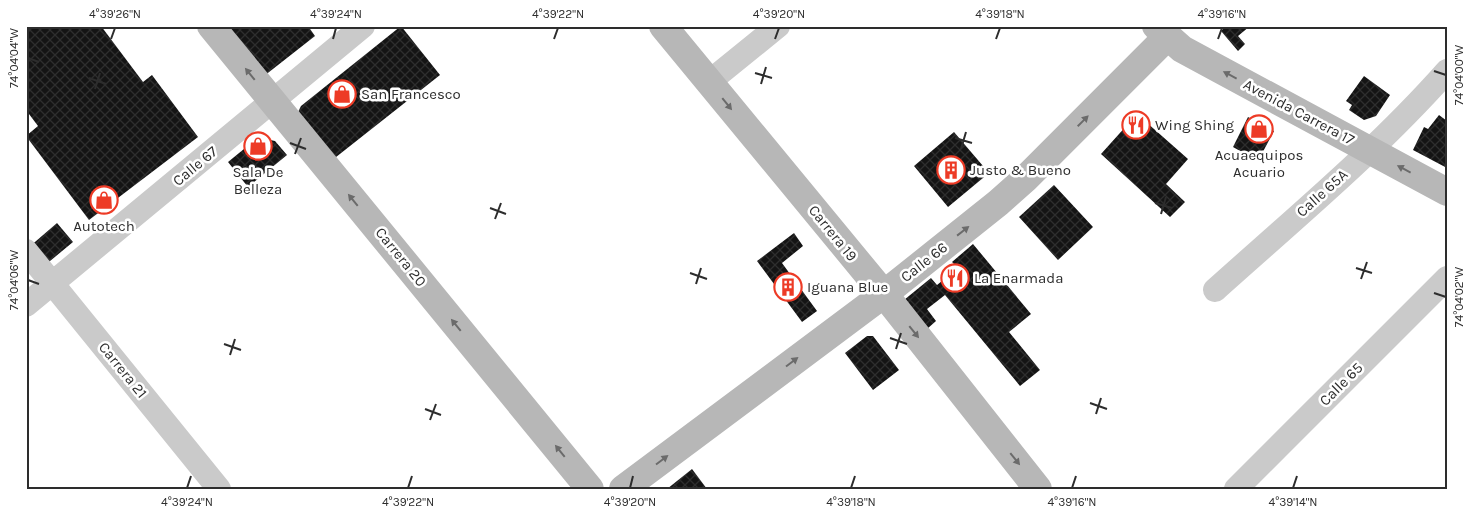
<svg xmlns="http://www.w3.org/2000/svg" width="1473" height="515" viewBox="0 0 1473 515" font-family="Karla,sans-serif">
<style>
.building{fill:url(#building-cross-hatch)}
.lines{fill:none;stroke-linecap:round;stroke-linejoin:round}
.street{stroke:#cacaca;stroke-width:24}
.secondary{stroke:#b7b7b7;stroke-width:28}
.oneway{fill:#6b6b6b}
.ticks{fill:none;stroke:#2d2d2d;stroke-width:2}
.labels{text-anchor:middle;stroke-width:5;stroke-linejoin:round;paint-order:stroke}
.poi-label{font-size:15px;fill:#2d2d2d;stroke:#fff;text-anchor:start}
.street-label{font-size:15px;fill:#2d2d2d;stroke:#fff}
.neatline{fill:none;stroke:#2d2d2d;stroke-width:2}
.ticks-label{font-size:12px;text-anchor:middle;fill:#2d2d2d}
</style>
<defs>
<pattern id="building-cross-hatch" width="8" height="8" patternUnits="userSpaceOnUse" patternTransform="scale(1.25)"><rect width="8" height="8" fill="#141414"/><path d="M0 0l8 8M0 8l8-8" fill="none" stroke="#2e2e2e"/></pattern>
</defs>
<rect width="100%" height="100%" fill="#fff"/>
<path class="building" d="M26 26H101L143 82 152 75 198 137 89 220 26 136 38 126 26 110Z
M226 26H308L315 36 264 76Z
M401 26 440 75 331 161 297 115 299 110 301 106Z
M1226 26H1250L1238 36 1245 44 1238 51 1221 31Z
M1364 76 1390 95 1376 116 1364 120 1349 110 1352 105 1346 101Z
M1137 114 1188 159 1166 184 1185 202 1170 217 1101 154Z
M1439 115 1447 121V168L1413 150 1424 127 1428 129Z
M1248 117 1274 131 1258 161 1233 147Z
M954 132 989 173 948 207 914 166Z
M261 138 275 141 287 155 248 187 228 162 255 140Z
M1054 185 1093 227 1058 260 1019 217Z
M57 223 73 242 44 266 28 248Z
M794 233 803 246 782 263 817 311 802 322 757 261Z
M973 244 1031 314 1009 332 1040 370 1020 386 945 295 927 309 936 321 927 329 904 300 931 278 937 285 958 268 952 262Z
M867 336H873L899 370 873 390 845 353Z
M692 469 707 489H667Z"/>
<g class="lines">
<path class="street" d="M709 82 778 26
M26 251 219 489
M1215 290C1294 219 1377 150 1447 71
M26 305 363 26
M1236 489 1447 278"/>
<path class="secondary" d="M211 26 590 489
M663 26 884 294 1038 489
M1156 26 1182 49 1447 192
M623 489 884 294 998 203 1025 179 1167 37"/>
</g>
<defs><path id="oneway-solid" d="M-6-.8H1V-3.2L6.5 0L1 3.2V.8H-6Z" transform="scale(1.25)"/></defs>
<g class="oneway">
<use href="#oneway-solid" transform="translate(250 74) rotate(-129)"/>
<use href="#oneway-solid" transform="translate(1230 75) rotate(-152)"/>
<use href="#oneway-solid" transform="translate(727 104) rotate(51)"/>
<use href="#oneway-solid" transform="translate(1083 121) rotate(-45)"/>
<use href="#oneway-solid" transform="translate(1404 169) rotate(-152)"/>
<use href="#oneway-solid" transform="translate(353 200) rotate(-129)"/>
<use href="#oneway-solid" transform="translate(963 231) rotate(-38)"/>
<use href="#oneway-solid" transform="translate(456 325) rotate(-129)"/>
<use href="#oneway-solid" transform="translate(914 332) rotate(51)"/>
<use href="#oneway-solid" transform="translate(792 362) rotate(-37)"/>
<use href="#oneway-solid" transform="translate(560 451) rotate(-129)"/>
<use href="#oneway-solid" transform="translate(1015 459) rotate(51)"/>
<use href="#oneway-solid" transform="translate(662 460) rotate(-37)"/>
</g>
<path class="ticks" d="M111 39 115 28M333 39 336 28M554 39 558 28M775 39 779 28M996 39 1000 28M1218 39 1222 28M28 58 39 62M1434 71 1446 75M755 73 772 78M89 78 106 84M761 84 766 67M95 89 100 73M955 138 972 143M290 143 306 149M961 149 966 132M295 154 301 138M1155 203 1172 208M490 208 506 214M1161 214 1166 197M495 219 501 203M1356 268 1372 273M690 273 707 279M1361 279 1367 262M28 280 39 284M696 284 701 268M1434 293 1446 297M890 338 907 344M224 344 241 350M896 349 901 333M230 355 235 339M1090 403 1107 409M425 409 441 415M1096 414 1101 398M430 420 436 404M187 488 191 476M408 488 412 476M630 488 633 476M851 488 855 476M1072 488 1076 476M1293 488 1297 476"/>
<defs>
<g id="shop-ring" transform="scale(1.4375)"><circle r="9.5" fill="#fff" stroke="#ed3b26" stroke-width="1.5"/><path d="M-5-2.5h2.3a2.7 3.5 0 0 1 5.4 0H5L5.5 6h-11ZM-1.5-2.5h3a1.5 2.3 0 0 0-3 0Z" fill="#ed3b26"/></g>
<g id="restaurant-ring" transform="scale(1.4375)"><circle r="9.5" fill="#fff" stroke="#ed3b26" stroke-width="1.5"/><path d="M-5-6h1v4h1v-4h1v4h1v-4h1v5L-1.5 .5V6h-2V.5L-5-1ZM5-6V6H3V1.5H1.5Q1.5-4 5-6Z" fill="#ed3b26"/></g>
<g id="building-ring" transform="scale(1.4375)"><circle r="9.5" fill="#fff" stroke="#ed3b26" stroke-width="1.5"/><path d="M-4-6H4V6H1V3H-1V6H-4ZM-2.5-4.3h1.7v1.8h-1.7ZM.8-4.3h1.7v1.8H.8ZM-2.5-1h1.7V.8h-1.7ZM.8-1h1.7V.8H.8Z" fill="#ed3b26"/></g>
</defs>
<g fill-rule="evenodd">
<use href="#shop-ring" x="342" y="94"/>
<use href="#restaurant-ring" x="1136" y="125"/>
<use href="#shop-ring" x="1259" y="129"/>
<use href="#shop-ring" x="258" y="146"/>
<use href="#building-ring" x="951" y="170"/>
<use href="#shop-ring" x="104" y="200"/>
<use href="#restaurant-ring" x="955" y="278"/>
<use href="#building-ring" x="788" y="287"/>
</g>
<g class="labels">
<g class="poi-label">
<text x="361" y="99">San Francesco</text>
<text x="1155" y="130">Wing Shing</text>
<text x="1259" y="160" text-anchor="middle">Acuaequipos<tspan x="1259" dy="17">Acuario</tspan></text>
<text x="970" y="175">Justo &amp; Bueno</text>
<text x="258" y="177" text-anchor="middle">Sala De<tspan x="258" dy="17">Belleza</tspan></text>
<text x="104" y="231" text-anchor="middle">Autotech</text>
<text x="974" y="283">La Enarmada</text>
<text x="807" y="292">Iguana Blue</text>
</g>
<g class="street-label">
<text transform="translate(1299 112) rotate(28)" y="5">Avenida Carrera 17</text>
<text transform="translate(195 166) rotate(-40)" y="5">Calle 67</text>
<text transform="translate(1322 193) rotate(-42)" y="5">Calle 65A</text>
<text transform="translate(833 233) rotate(51)" y="5">Carrera 19</text>
<text transform="translate(401 257) rotate(51)" y="5">Carrera 20</text>
<text transform="translate(924 262) rotate(-38)" y="5">Calle 66</text>
<text transform="translate(123 370) rotate(51)" y="5">Carrera 21</text>
<text transform="translate(1341 384) rotate(-45)" y="5">Calle 65</text>
</g>
</g>
<rect width="1473" height="515" fill="none" stroke="#ffffff" stroke-width="55"/>
<rect x="28" y="28" width="1418" height="460" class="neatline"/>
<g class="ticks-label">
<text x="115" y="18">4°39'26"N</text>
<text x="336" y="18">4°39'24"N</text>
<text x="558" y="18">4°39'22"N</text>
<text x="779" y="18">4°39'20"N</text>
<text x="1000" y="18">4°39'18"N</text>
<text x="1222" y="18">4°39'16"N</text>
<text transform="translate(14 58) rotate(-90)" y="4">74°04'04"W</text>
<text transform="translate(1459 75) rotate(-90)" y="4">74°04'00"W</text>
<text transform="translate(14 280) rotate(-90)" y="4">74°04'06"W</text>
<text transform="translate(1459 297) rotate(-90)" y="4">74°04'02"W</text>
<text x="187" y="506">4°39'24"N</text>
<text x="408" y="506">4°39'22"N</text>
<text x="630" y="506">4°39'20"N</text>
<text x="851" y="506">4°39'18"N</text>
<text x="1072" y="506">4°39'16"N</text>
<text x="1293" y="506">4°39'14"N</text>
</g>
</svg>
